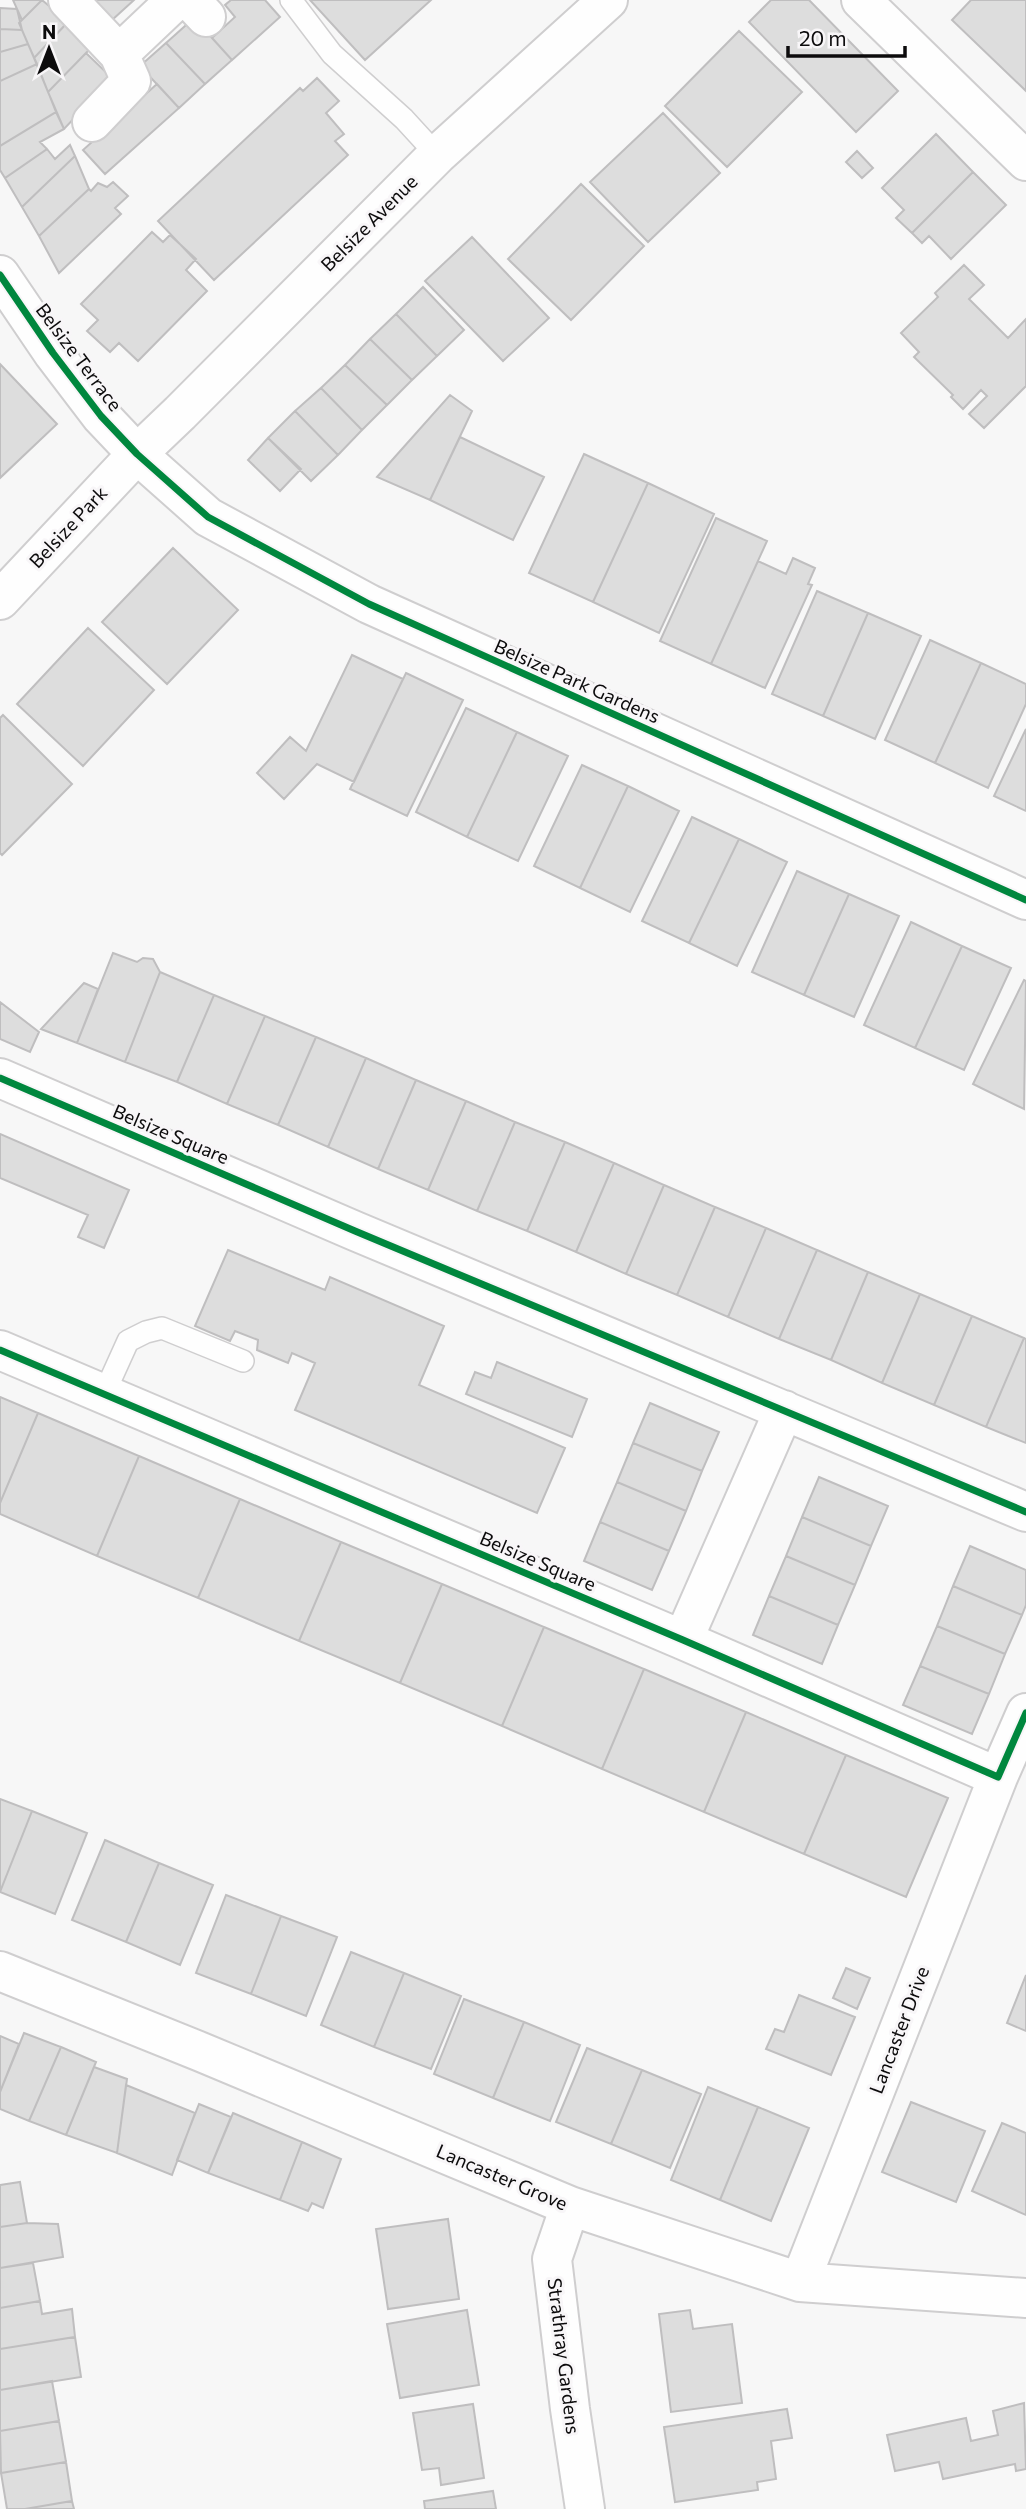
<svg xmlns="http://www.w3.org/2000/svg" width="1026" height="2509" viewBox="0 0 1026 2509" font-family="Commissioner,sans-serif">
<style>
.building{fill:#ddd;stroke:#bfbebf;stroke-width:2}
.lines{fill:none;stroke-linecap:round;stroke-linejoin:round}
.lane-casing{stroke:#cfcecf;stroke-width:24}
.street-casing{stroke:#cfcecf;stroke-width:42}
.secondary-casing{stroke:#cfcecf;stroke-width:42}
.lane{stroke:#fefefe;stroke-width:21}
.street{stroke:#fefefe;stroke-width:38}
.secondary{stroke:#fefefe;stroke-width:38}
.cycleway-casing{stroke:#f8f6f8;stroke-width:11}
.cycleway{stroke:#00873e;stroke-width:7}
.labels{text-anchor:middle;stroke-width:6;stroke-linejoin:round;paint-order:stroke}
.street-label{font-size:19px;fill:#0c0b0c;stroke:#f8f6f8}
</style>
<rect width="100%" height="100%" fill="#f7f7f7"/>
<path class="building" d="M13 0H42L22 20Z
M42 0 68 22 34 58 19 23Z
M93 0H134L112 20Z
M231 0H265L280 17 232 60 212 38 235 17 225 5Z
M310 0H431L365 60Z
M771 0H809L898 91 856 132 749 22Z
M971 0H1026V91L952 20Z
M0 8 17 9 22 30 0 29Z
M194 18 232 60 205 84 166 43Z
M66 24 91 48 48 92 34 58Z
M0 29 22 30 28 44 0 52Z
M739 31 802 92 727 167 665 106Z
M166 43 205 84 179 108 140 66Z
M28 44 37 64 0 81V52Z
M86 53 112 78 64 129 48 92Z
M37 64 56 112 0 146V81Z
M317 78 339 101 326 113 344 134 335 141 348 155 214 280 158 221 300 88 303 91Z
M157 84 179 108 105 174 83 150Z
M56 112 64 129 40 142 47 149 5 178 0 170V146Z
M663 113 720 173 648 242 590 182Z
M936 134 973 172 912 233 896 218 904 210 882 188Z
M70 145 75 156 22 207 5 178 47 149 55 159Z
M857 151 873 168 862 178 846 162Z
M75 156 89 189 39 236 22 207Z
M973 172 1006 205 951 259 929 236 922 243 912 233Z
M113 182 128 196 115 208 121 214 59 273 39 236 89 189 91 191 98 183 107 187Z
M581 184 644 246 571 320 508 259Z
M152 232 163 242 170 235 196 259 186 270 207 291 138 361 119 343 110 352 87 331 98 320 81 304Z
M472 237 549 318 503 361 425 281Z
M964 265 984 285 969 299 1008 338 1026 319V386L984 428 969 414 987 396 981 390 963 409 951 397 953 395 914 357 919 352 901 333 938 297 935 293Z
M423 287 464 330 437 356 396 314Z
M396 314 437 356 412 380 370 339Z
M370 339 412 380 387 405 345 365Z
M0 364 57 424 0 478Z
M345 365 387 405 362 430 321 388Z
M321 388 362 430 338 455 295 411Z
M450 395 472 411 430 500 377 477Z
M295 411 338 455 311 481 268 438Z
M460 437 544 477 513 540 430 500Z
M268 438 301 469 280 491 248 460Z
M584 454 648 483 593 602 529 573Z
M648 483 714 514 659 633 593 602Z
M716 518 767 541 711 664 660 641Z
M173 548 238 610 167 684 102 622Z
M793 558 815 568 808 584 812 585 765 688 711 664 758 561 786 574Z
M817 591 868 613 823 716 772 694Z
M868 613 921 636 875 739 823 716Z
M88 628 154 690 83 766 17 704Z
M930 640 981 663 935 763 885 740Z
M352 655 403 679 354 782 317 764 284 799 257 773 290 737 306 751Z
M981 663 1026 684V704L988 788 935 763Z
M406 673 463 700 407 816 350 789Z
M466 708 517 732 467 837 416 812Z
M3 715 72 784 2 855 0 853V718Z
M1026 729V811L994 796Z
M517 732 568 756 518 861 467 837Z
M582 765 628 786 580 888 534 866Z
M628 786 679 811 630 912 580 888Z
M692 817 739 839 689 943 642 921Z
M739 839 787 862 737 966 689 943Z
M797 871 849 894 804 995 752 972Z
M849 894 899 916 854 1017 804 995Z
M911 922 962 946 915 1048 864 1025Z
M962 946 1011 968 964 1070 915 1048Z
M113 953 137 962 143 958 153 959 160 972 125 1062 77 1043Z
M160 972 214 995 177 1082 125 1062Z
M1024 980 1026 981 1024 1109 973 1084Z
M84 983 98 989 77 1043 41 1029Z
M214 995 265 1016 227 1104 177 1082Z
M0 1002 39 1032 30 1052 0 1039Z
M265 1016 316 1037 278 1125 227 1104Z
M316 1037 366 1058 328 1147 278 1125Z
M366 1058 416 1080 378 1169 328 1147Z
M416 1080 466 1101 428 1190 378 1169Z
M466 1101 515 1122 477 1211 428 1190Z
M515 1122 565 1142 527 1231 477 1211Z
M0 1134 129 1190 104 1248 78 1237 88 1215 0 1178Z
M565 1142 614 1163 576 1252 527 1231Z
M614 1163 664 1185 626 1274 576 1252Z
M664 1185 715 1207 677 1295 626 1274Z
M715 1207 766 1228 728 1317 677 1295Z
M766 1228 817 1250 779 1339 728 1317Z
M228 1250 325 1290 330 1277 444 1326 419 1385 565 1448 537 1513 295 1410 315 1363 292 1353 288 1363 257 1350 258 1340 235 1331 230 1341 195 1326Z
M817 1250 868 1272 831 1360 779 1339Z
M868 1272 920 1294 882 1383 831 1360Z
M920 1294 972 1316 934 1405 882 1383Z
M972 1316 1024 1338 986 1427 934 1405Z
M1024 1338 1026 1339V1443L986 1427Z
M497 1362 587 1399 572 1437 466 1394 475 1372 491 1378Z
M0 1397 38 1413 0 1503Z
M650 1403 719 1432 702 1471 633 1443Z
M38 1413 139 1456 97 1556 0 1514V1503Z
M633 1443 702 1471 686 1511 617 1482Z
M139 1456 240 1499 198 1598 97 1556Z
M819 1477 888 1506 871 1546 802 1517Z
M617 1482 686 1511 669 1551 600 1522Z
M240 1499 341 1542 299 1641 198 1598Z
M802 1517 871 1546 855 1585 786 1556Z
M600 1522 669 1551 652 1590 584 1561Z
M341 1542 442 1584 400 1683 299 1641Z
M970 1546 1026 1570V1605L1022 1615 953 1586Z
M786 1556 855 1585 838 1625 769 1596Z
M442 1584 544 1627 502 1726 400 1683Z
M953 1586 1022 1615 1005 1654 937 1626Z
M769 1596 838 1625 822 1664 753 1635Z
M937 1626 1005 1654 989 1694 920 1666Z
M544 1627 644 1669 602 1769 502 1726Z
M920 1666 989 1694 972 1734 903 1705Z
M644 1669 746 1712 704 1812 602 1769Z
M746 1712 846 1755 804 1854 704 1812Z
M846 1755 948 1798 906 1897 804 1854Z
M0 1799 32 1811 0 1892Z
M32 1811 87 1833 55 1914 0 1892Z
M105 1840 159 1863 126 1942 72 1920Z
M159 1863 213 1885 180 1965 126 1942Z
M226 1895 281 1916 251 1994 196 1973Z
M281 1916 337 1937 306 2016 251 1994Z
M351 1952 404 1973 374 2047 321 2025Z
M846 1968 870 1978 857 2009 833 1998Z
M404 1973 461 1996 431 2069 374 2047Z
M1026 1975V2031L1007 2023Z
M799 1995 855 2017 831 2075 766 2049 775 2029 784 2032Z
M464 1999 524 2022 493 2098 434 2074Z
M524 2022 580 2045 550 2121 493 2098Z
M24 2033 61 2047 29 2121 0 2109V2092Z
M0 2036 19 2044 0 2092Z
M61 2047 96 2062 66 2135 29 2121Z
M587 2048 642 2070 611 2144 556 2122Z
M94 2067 127 2079 117 2153 66 2135Z
M642 2070 701 2094 670 2168 611 2144Z
M126 2085 195 2113 172 2175 117 2153Z
M708 2087 758 2107 720 2200 671 2180Z
M911 2102 985 2131 956 2202 882 2172Z
M199 2104 231 2117 208 2173 177 2160Z
M758 2107 809 2128 771 2221 720 2200Z
M233 2113 302 2142 280 2200 208 2173Z
M1002 2123 1026 2133V2215L972 2191Z
M302 2142 341 2159 323 2208 312 2203 308 2211 280 2200Z
M20 2182 27 2223 0 2227V2185Z
M448 2219 459 2299 388 2309 376 2229Z
M27 2223 58 2224 63 2257 0 2268V2227Z
M33 2263 40 2301 0 2308V2268Z
M40 2301 42 2314 72 2309 75 2337 0 2349V2308Z
M467 2310 479 2385 400 2398 387 2324Z
M690 2310 693 2329 732 2324 742 2403 671 2412 659 2314Z
M75 2337 81 2377 0 2390V2349Z
M52 2381 59 2421 0 2431V2390Z
M1024 2403 1026 2469 1016 2471 1015 2464 943 2479 939 2462 895 2471 887 2435 966 2418 971 2441 998 2435 993 2411Z
M473 2404 484 2478 441 2485 439 2468 422 2470 413 2413Z
M787 2409 792 2438 771 2441 776 2479 757 2482 758 2490 675 2502 664 2427Z
M59 2421 66 2462 1 2473 0 2431Z
M66 2462 72 2501 25 2509H7L1 2473Z
M493 2491 496 2509H425L424 2501Z
M72 2501 74 2509H25Z"/>
<g class="lines">
<g class="lane-casing">
<path id="lane" d="M291 0 332 54 404 119 437 155
M104 1394 128 1341 146 1332 162 1328 243 1361"/>
</g>
<g class="street-casing">
<path id="street" d="M68 0 119 54 176 0
M190 0 206 17
M861 0 1026 161
M92 122 131 81 119 54
M0 275 53 353 101 416 137 454 208 517 369 604 1026 900
M0 1078 355 1231 1026 1512
M0 1350 683 1640 998 1777 1026 1713
M683 1640 784 1410
M0 1971 201 2052 570 2206 800 2282 1026 2298
M570 2206 552 2259 570 2409 585 2509
M800 2282 998 1777"/>
</g>
<g class="secondary-casing">
<path id="secondary" d="M0 600 137 454 180 413 437 155 608 0"/>
</g>
<use href="#lane" class="lane"/>
<use href="#street" class="street"/>
<use href="#secondary" class="secondary"/>
<g class="cycleway-casing">
<path id="cycleway" d="M0 275 53 353 101 416 137 454 208 517 369 604 1026 900
M0 1078 355 1231 1026 1512
M0 1350 683 1640 998 1777 1026 1713"/>
</g>
<use href="#cycleway" class="cycleway"/>
</g>
<g class="labels">
<g class="street-label">
<text transform="translate(369 223) rotate(-45)" y="7">Belsize Avenue</text>
<text transform="translate(79 357) rotate(53)" y="7">Belsize Terrace</text>
<text transform="translate(68 527) rotate(-47)" y="7">Belsize Park</text>
<text transform="translate(577 681) rotate(24)" y="7">Belsize Park Gardens</text>
<text transform="translate(171 1134) rotate(23)" y="7">Belsize Square</text>
<text transform="translate(538 1561) rotate(23)" y="7">Belsize Square</text>
<text transform="translate(899 2030) rotate(-69)" y="7">Lancaster Drive</text>
<text transform="translate(502 2177) rotate(23)" y="7">Lancaster Grove</text>
<text transform="translate(564 2356) rotate(83)" y="7">Strathray Gardens</text>
</g>
</g>
<g transform="translate(49 49)" stroke="#f8f6f8" stroke-width="5" paint-order="stroke">
<path d="M0-5L12 26L0 18L-12 26Z" fill="#0c0b0c"/>
<text y="-10" font-size="19" font-weight="bold" text-anchor="middle" fill="#0c0b0c">N</text>
</g>
<path d="M788 46v10h117v-10" fill="none" stroke="#0c0b0c" stroke-width="3.5"/>
<text x="799" y="46" font-size="21" fill="#0c0b0c" stroke="#f8f6f8" stroke-width="5" paint-order="stroke">20 m</text>
</svg>
